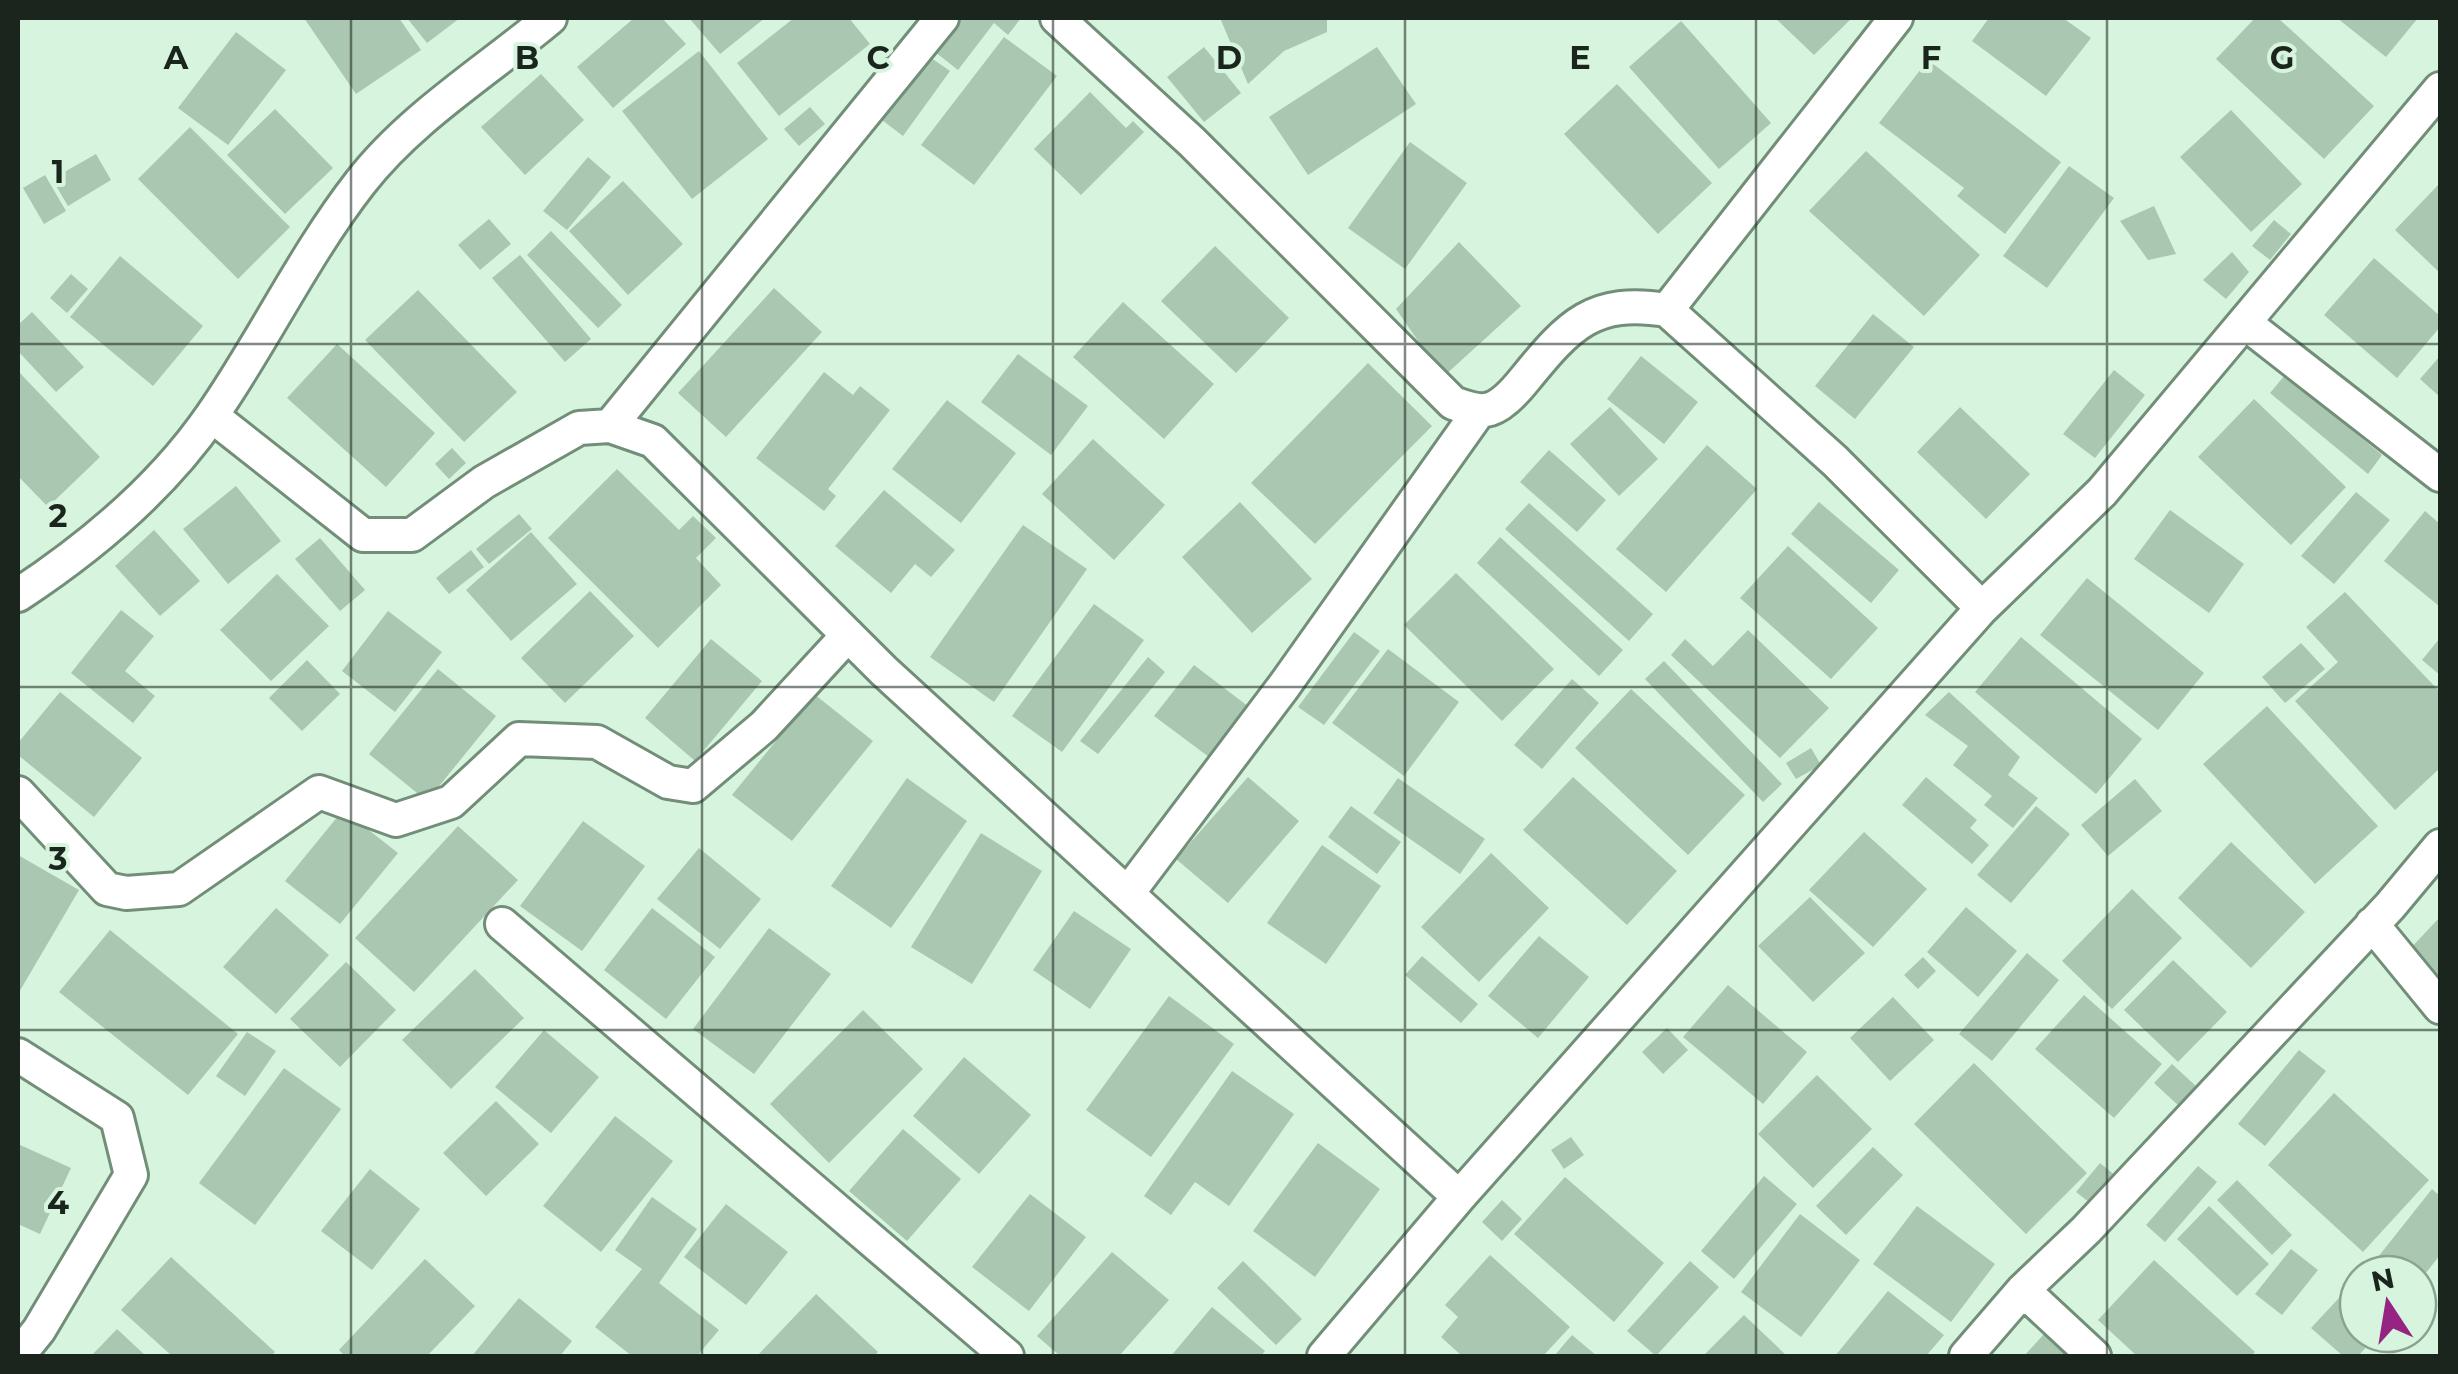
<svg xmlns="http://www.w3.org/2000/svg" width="2458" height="1374" viewBox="0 0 2458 1374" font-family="Montserrat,sans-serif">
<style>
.building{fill:#a9c7b1}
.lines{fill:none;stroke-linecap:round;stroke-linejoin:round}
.street-casing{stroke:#728e79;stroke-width:38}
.street{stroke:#fff;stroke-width:32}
.grid{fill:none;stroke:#1a251d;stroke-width:2.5;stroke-opacity:0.55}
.grid-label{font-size:32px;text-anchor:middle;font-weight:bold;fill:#1a251d;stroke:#d7f5de;stroke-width:8;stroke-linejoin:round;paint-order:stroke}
</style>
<rect width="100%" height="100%" fill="#d7f5de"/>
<path class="building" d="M304 18H399L421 50 356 94Z
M407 18H460L427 43Z
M634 18H662L686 44 613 108 577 67Z
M689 18H765L720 54Z
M794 18H849L870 44 779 116 737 63Z
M954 18H1021L1008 35 994 23 958 70 930 48Z
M1220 18H1327V32L1284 51 1248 84Z
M1775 18H1852L1814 55Z
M1989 18H2063L2091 38 2046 96 1972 41Z
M2255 18H2278L2374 106 2324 159 2216 59Z
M2337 18H2418L2386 57Z
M1681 21 1771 123 1719 169 1629 67Z
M236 32 286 70 228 145 178 108Z
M1004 37 1057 76 974 185 921 145Z
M1204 47 1241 93 1204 122 1167 77Z
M1377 47 1416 104 1308 175 1269 117Z
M699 51 768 139 692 199 622 111Z
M924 53 950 71 903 136 878 117Z
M1928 60 2061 162 2005 234 1957 196 1964 188 1879 123Z
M541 74 584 120 525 175 481 127Z
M1617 84 1712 183 1658 234 1564 134Z
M1090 92 1126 128 1133 121 1144 132 1081 195 1034 149Z
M810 107 825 124 799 146 784 129Z
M275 109 333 168 285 214 227 155Z
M2231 110 2302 184 2251 232 2180 157Z
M190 127 290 227 238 279 138 179Z
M1410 142 1467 183 1405 269 1348 228Z
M1866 151 1980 255 1924 316 1809 211Z
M96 154 111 180 68 206 52 179Z
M588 157 611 177 567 230 543 211Z
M2069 166 2114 198 2047 288 2003 256Z
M45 175 66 211 44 224 23 188Z
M623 181 683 244 628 295 569 231Z
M2440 183V273L2395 230Z
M2154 206 2176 254 2148 260 2120 221Z
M489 219 511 244 480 270 458 245Z
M2274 220 2291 234 2270 260 2252 246Z
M551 231 622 305 598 328 527 255Z
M1459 242 1521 306 1443 377 1396 309Z
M1215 246 1289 318 1236 373 1161 301Z
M2232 252 2249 272 2226 299 2203 280Z
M520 255 591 339 565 362 492 278Z
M120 256 203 326 153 386 70 317Z
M2374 258 2440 316V327L2397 378 2324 315Z
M71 274 88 289 67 313 50 298Z
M774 288 822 332 726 437 678 393Z
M418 290 517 392 464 442 365 340Z
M1123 302 1214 384 1164 439 1073 357Z
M32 312 84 367 56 392 18 351V325Z
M1873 314 1914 347 1855 419 1815 386Z
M337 344 435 433 386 487 287 398Z
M1018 354 1088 406 1051 455 981 402Z
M1641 356 1698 402 1664 444 1607 399Z
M2440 356V397L2420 379Z
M1368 363 1432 426 1315 544 1251 483Z
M2114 370 2145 395 2095 458 2063 434Z
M18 371 100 457 48 507 18 476Z
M824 372 853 395 860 386 890 410 828 489 836 496 824 511 756 458Z
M2285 375 2382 455 2368 474 2270 393Z
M2254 399 2346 487 2291 545 2198 457Z
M947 400 1016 453 961 523 892 469Z
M1610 407 1658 459 1619 496 1570 444Z
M1960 407 2030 474 1986 519 1917 452Z
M1093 439 1165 505 1114 560 1042 494Z
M1707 445 1757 489 1666 592 1616 549Z
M452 448 466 463 449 479 435 464Z
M1549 450 1606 500 1577 532 1520 482Z
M617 469 679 530 693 516 716 538 696 558 721 585 658 648 548 538Z
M236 486 281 541 228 584 183 529Z
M884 490 955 550 931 577 915 564 891 593 835 546Z
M2356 492 2390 520 2334 584 2301 556Z
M1240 502 1312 579 1252 633 1182 557Z
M1819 502 1899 570 1871 603 1791 534Z
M1529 503 1653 614 1629 641 1505 529Z
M2170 510 2244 564 2209 613 2134 559Z
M2425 511 2440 524 2439 606 2384 561Z
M519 514 532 529 489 564 476 549Z
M1023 525 1087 569 994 702 930 657Z
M154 530 200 581 160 616 115 566Z
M531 532 577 584 511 641 466 590Z
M1500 537 1623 650 1599 676 1477 563Z
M320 538 365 590 340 611 295 559Z
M1788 546 1878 628 1831 679 1740 598Z
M471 550 484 567 449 594 436 578Z
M1456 573 1554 669 1502 721 1404 625Z
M277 574 329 626 271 681 220 630Z
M2087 578 2204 673 2158 730 2040 635Z
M590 591 634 636 565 703 521 658Z
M2345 592 2440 692V768L2395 810 2295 701 2338 662 2306 627Z
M1094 604 1144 640 1062 752 1012 716Z
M121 610 154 636 125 671 155 696 133 723 71 673Z
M388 611 442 652 395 712 342 671Z
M1748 630 1829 708 1780 758 1671 655 1685 639 1713 666Z
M1354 632 1380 651 1324 725 1298 707Z
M2021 637 2142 739 2096 794 1975 692Z
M2440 638V675L2422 660Z
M711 639 762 681 695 761 645 718Z
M2301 643 2325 669 2285 703 2262 677Z
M1388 649 1459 702 1404 776 1332 723Z
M1148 657 1165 672 1098 754 1080 741Z
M307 660 340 694 302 731 269 698Z
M1664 661 1782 784 1763 802 1645 679Z
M1194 665 1253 710 1213 760 1154 716Z
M438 669 496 716 427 801 369 754Z
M1572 679 1599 703 1542 769 1514 745Z
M1631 689 1745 795 1688 855 1575 748Z
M60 692 142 758 94 817 18 755V743Z
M1949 692 2020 757 2008 775 2038 798 2013 828 1984 805 1992 796 1953 765 1968 746 1925 715Z
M814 694 873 741 792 841 732 795Z
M2267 706 2378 826 2315 884 2203 764Z
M1811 748 1821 765 1796 779 1786 763Z
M1248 777 1299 821 1228 903 1176 859Z
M1573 777 1677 871 1627 925 1523 830Z
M1926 777 1977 820 1970 828 1989 845 1972 864 1902 805Z
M907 778 967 821 891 928 831 886Z
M1398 778 1485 839 1460 874 1373 813Z
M2135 779 2162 811 2108 856 2081 825Z
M1351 806 1401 842 1377 874 1328 837Z
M2036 806 2070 834 2011 903 1977 875Z
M343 810 398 853 340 924 285 881Z
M583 821 645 866 582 951 520 906Z
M458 826 518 880 414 992 355 938Z
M1864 832 1927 889 1873 947 1809 890Z
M981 833 1042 871 972 984 911 947Z
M2231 842 2305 912 2251 968 2178 898Z
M1322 845 1381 886 1326 964 1267 923Z
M699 848 761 899 720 949 657 899Z
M1491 853 1549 908 1479 982 1421 927Z
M18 855 79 890 18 994Z
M2132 889 2182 938 2112 1009 2062 961Z
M1810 897 1865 953 1813 1002 1758 946Z
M1966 907 2017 951 1978 997 1927 952Z
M276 908 329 955 276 1014 223 967Z
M652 908 715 957 666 1019 604 970Z
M1074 911 1131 949 1090 1009 1033 970Z
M2440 917V983L2407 952Z
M769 928 831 974 754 1074 693 1029Z
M110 930 238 1034 188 1095 59 992Z
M1539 936 1589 977 1538 1038 1488 996Z
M2027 953 2059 980 1992 1061 1959 1034Z
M1422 956 1478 1004 1461 1023 1405 975Z
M1923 957 1936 971 1918 989 1904 975Z
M2173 960 2227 1012 2178 1062 2124 1010Z
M346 962 396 1010 340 1067 290 1019Z
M475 969 524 1018 451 1089 402 1040Z
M1728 985 1807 1052 1763 1104 1683 1037Z
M2084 995 2162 1064 2114 1118 2035 1049Z
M1169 996 1234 1044 1151 1157 1086 1110Z
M1893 997 1934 1040 1890 1081 1850 1038Z
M863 1010 923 1069 829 1163 770 1104Z
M1667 1028 1688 1050 1663 1074 1642 1052Z
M544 1030 599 1077 551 1133 495 1087Z
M247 1032 276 1051 245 1096 216 1076Z
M2299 1050 2326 1071 2265 1146 2238 1124Z
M964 1057 1031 1115 979 1174 913 1116Z
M1974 1063 2087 1173 2026 1234 1914 1124Z
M2172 1064 2198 1088 2180 1107 2154 1083Z
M284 1068 341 1109 255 1225 199 1183Z
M1232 1071 1294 1114 1229 1206 1195 1182 1171 1215 1144 1196Z
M1817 1075 1872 1129 1813 1188 1758 1134Z
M2334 1093 2429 1180 2363 1252 2268 1165Z
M496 1101 539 1144 486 1196 443 1153Z
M615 1116 673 1161 601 1252 543 1206Z
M903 1129 961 1179 907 1241 849 1191Z
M1571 1137 1584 1155 1564 1169 1551 1150Z
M1318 1143 1380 1189 1315 1277 1253 1231Z
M18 1144 71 1168 40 1234 18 1224Z
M1873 1147 1903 1175 1846 1235 1816 1206Z
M2100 1163 2117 1177 2094 1206 2076 1192Z
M2198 1166 2217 1182 2165 1242 2146 1225Z
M370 1169 420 1209 372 1270 321 1231Z
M1764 1176 1797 1204 1734 1279 1701 1251Z
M1565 1177 1664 1263 1614 1322 1514 1234Z
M2237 1180 2292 1235 2272 1255 2217 1200Z
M2432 1189 2440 1196V1255L2418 1283V1274H2399L2378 1257Z
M1030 1194 1086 1237 1029 1311 972 1267Z
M652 1197 697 1229 659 1283 719 1330 697 1356H632L595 1327 642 1269 615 1250Z
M1502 1200 1522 1219 1502 1241 1482 1222Z
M726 1204 788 1252 746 1305 684 1257Z
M1917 1206 1995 1264 1951 1322 1873 1264Z
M2209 1206 2269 1264 2237 1296 2177 1239Z
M1800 1214 1860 1260 1801 1337 1741 1292Z
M2291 1249 2318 1270 2282 1315 2255 1294Z
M1112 1252 1169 1300 1119 1356H1060L1037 1336Z
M1490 1255 1570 1327 1543 1356H1462L1441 1337 1458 1317 1445 1305Z
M171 1257 275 1352 271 1356H172L121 1310Z
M425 1259 475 1306 427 1356H345L339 1350Z
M2154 1260 2255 1352 2251 1356H2137L2098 1320Z
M1243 1261 1302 1319 1276 1345 1217 1288Z
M1690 1261 1719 1287 1656 1356 1627 1331Z
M2352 1284 2358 1289V1334H2378L2358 1356H2343L2311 1328Z
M1888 1291 1944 1335 1926 1356H1835Z
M816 1294 878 1352 874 1356H757Z
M519 1298 572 1341 560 1356H472Z
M1212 1307 1265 1351 1261 1356H1171Z
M1744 1315 1787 1356H1703Z
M117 1329 146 1356H91Z
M2044 1334 2067 1354 2064 1356H2024Z
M1572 1335 1597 1356H1554Z"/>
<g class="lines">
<g class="street-casing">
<path id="street" d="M1057 18 1192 142 1453 403C1464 407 1478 413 1490 409 1503 405 1517 389 1525 379 1569 325 1593 298 1667 310L1835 461 1982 608
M1667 310 1896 18
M2245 323 2440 475
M212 416 363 535H412L484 482 579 428 610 426 653 441 884 671 1459 1197
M610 426 942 18
M18 595C91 547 161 489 212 415 264 340 304 255 360 183 410 118 488 70 550 18
M18 793 107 889 126 893 179 889 319 792 396 820 451 802 519 739 597 742 668 782 693 786 764 726 848 635
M1128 893 1284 686 1479 411
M502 924 1007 1356
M2372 924 2440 1007
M18 1055 117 1118 131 1175 39 1330 18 1356
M2023 1290 2094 1356
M1324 1356 1459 1197 1982 608 2102 492 2440 89
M1966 1356 2023 1290 2086 1230 2390 906 2440 846"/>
</g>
<use href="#street" class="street"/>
</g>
<path class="grid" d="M351 18V1356M702 18V1356M1053 18V1356M1405 18V1356M1756 18V1356M2107 18V1356M18 344H2440M18 687H2440M18 1030H2440"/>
<g class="grid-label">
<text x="176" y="69">A</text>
<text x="527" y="69">B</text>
<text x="878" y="69">C</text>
<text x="1229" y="69">D</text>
<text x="1580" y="69">E</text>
<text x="1931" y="69">F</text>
<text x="2282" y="69">G</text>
<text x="58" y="183">1</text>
<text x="58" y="527">2</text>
<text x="58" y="870">3</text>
<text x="58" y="1214">4</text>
</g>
<rect width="2458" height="1374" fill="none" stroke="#1a251d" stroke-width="40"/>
<g transform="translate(2388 1304) rotate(348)"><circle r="48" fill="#d7f5de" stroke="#8ba291" stroke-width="2.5"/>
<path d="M0-8L18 38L0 25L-18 38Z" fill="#952482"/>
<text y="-15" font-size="28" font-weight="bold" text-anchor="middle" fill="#1a251d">N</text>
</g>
</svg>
